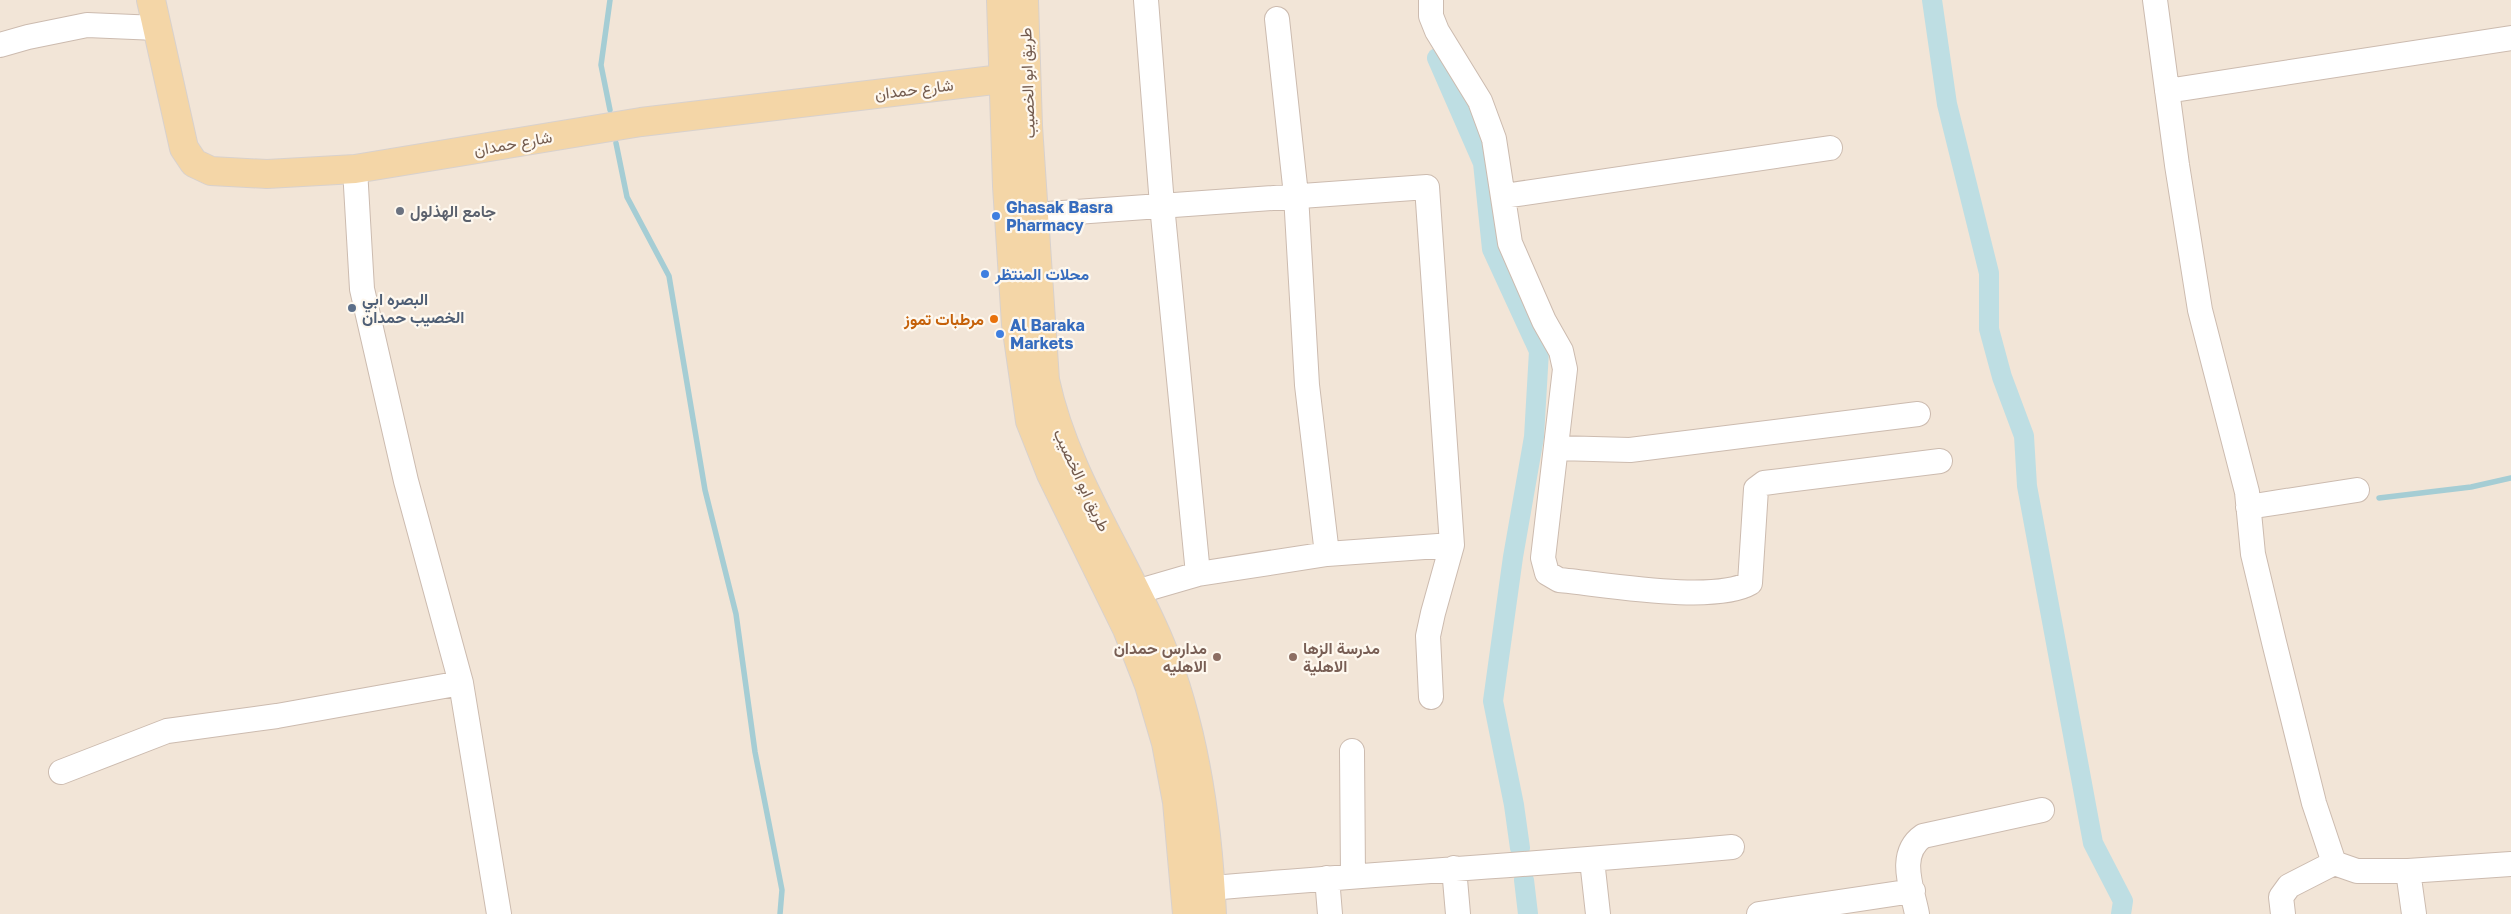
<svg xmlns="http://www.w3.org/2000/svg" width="2511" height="914" viewBox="0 0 2511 914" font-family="'Golos Text',Vazirmatn,sans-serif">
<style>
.residential{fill:#f2e5d7}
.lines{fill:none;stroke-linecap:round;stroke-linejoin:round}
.stream{stroke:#a5cdd4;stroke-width:5.5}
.canal{stroke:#bedee3;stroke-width:20}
.minor-casing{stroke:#ccbbaf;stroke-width:26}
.major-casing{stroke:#d8d1cd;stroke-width:30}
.minor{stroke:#fff;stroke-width:24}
.major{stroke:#f4d6a7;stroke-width:28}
.worship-dot{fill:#6b7280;stroke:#fef8ef;stroke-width:2}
.shop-dot{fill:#3f7fe0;stroke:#fef8ef;stroke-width:2}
.service-dot{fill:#5c6f8a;stroke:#fef8ef;stroke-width:2}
.food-dot{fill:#e8710a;stroke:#fef8ef;stroke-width:2}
.education-dot{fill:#8d6e63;stroke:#fef8ef;stroke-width:2}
.labels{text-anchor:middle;stroke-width:4.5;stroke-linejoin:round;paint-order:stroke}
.street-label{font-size:16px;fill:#735b4e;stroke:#fef8ef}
.shop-label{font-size:16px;font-weight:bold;fill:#366cbe;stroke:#fef8ef;text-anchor:start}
.worship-label{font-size:16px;font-weight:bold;fill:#5b616d;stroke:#fef8ef;text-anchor:start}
.service-label{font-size:16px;font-weight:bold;fill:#4e5e75;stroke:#fef8ef;text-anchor:start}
.food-label{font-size:16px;font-weight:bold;fill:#c56008;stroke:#fef8ef;text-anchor:end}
.education-label{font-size:16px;font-weight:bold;fill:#785e54;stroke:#fef8ef;text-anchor:end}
</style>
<rect width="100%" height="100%" fill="#fbf3e9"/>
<path class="residential" d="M0 0H2511V914H0Z"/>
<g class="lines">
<path class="stream" d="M610 0 601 65 610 110
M616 143 627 197 669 276 705 490 736 614 755 752 782 890 780 914
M2379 498 2471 487 2511 478"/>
<path class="canal" d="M1932 0 1947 104 1989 273V329L2002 377 2024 436 2027 486 2093 843 2123 901 2121 914
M1437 58 1483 163 1492 249 1539 351 1534 437 1513 557 1493 701 1514 805 1520 848
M1524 880 1528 914"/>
<g class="minor-casing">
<path id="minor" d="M1146 0 1162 205 1198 574
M1431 0V16L1437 31 1480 101 1494 139 1510 243 1544 321 1561 351 1565 369 1543 558 1547 573 1559 580C1603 584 1714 604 1750 583L1756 489 1764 483 1940 461
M2155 0 2177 165 2200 310 2247 492 2253 554 2274 642 2314 803 2334 863 2357 871H2408L2511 864
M1277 19 1296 195 1307 385 1327 554
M0 45 28 37 87 25 157 28
M2167 91 2511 38
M355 169 362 289 406 481 461 683 499 914
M1504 196 1830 148
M1034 215 1427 187 1452 545 1433 613 1428 636 1431 697
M1557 448 1630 450 1918 414
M2248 507 2357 490
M1136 592 1198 574 1327 554 1452 545
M1352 751 1353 876
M61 772 167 731 277 716 461 683
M1592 860 1598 914
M1454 868 1458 914
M2408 871 2414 914
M1327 878 1330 914
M1211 888C1385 873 1559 863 1732 847
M1759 914 1913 891
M1917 914C1912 888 1897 854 1923 836L2042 810
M2283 914 2281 897 2289 886 2334 863"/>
</g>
<g class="major-casing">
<path id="major" d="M151 0 184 148 194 163 211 171 267 174 355 169 641 122 1002 79
M1001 0 1007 186 1016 324 1030 421 1051 474 1127 629 1149 685 1166 743 1177 802 1187 914
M1024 0 1028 126 1045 380C1065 474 1123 555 1160 643 1195 728 1208 823 1212 914"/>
</g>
<use href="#minor" class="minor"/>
<use href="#major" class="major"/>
</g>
<circle class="worship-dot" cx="400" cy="211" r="5"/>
<g class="shop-dot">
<circle cx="996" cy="216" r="5"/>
<circle cx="985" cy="274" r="5"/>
<circle cx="1000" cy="334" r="5"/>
</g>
<circle class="service-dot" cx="352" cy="308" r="5"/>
<circle class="food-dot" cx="994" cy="319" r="5"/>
<g class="education-dot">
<circle cx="1217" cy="657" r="5"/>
<circle cx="1293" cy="657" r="5"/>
</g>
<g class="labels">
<g class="street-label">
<text transform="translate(1027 83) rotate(-92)" y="6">طريق ابو الخصيب</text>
<text transform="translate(914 89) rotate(-7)" y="6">شارع حمدان</text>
<text transform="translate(513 143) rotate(-10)" y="6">شارع حمدان</text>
<text transform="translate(1082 480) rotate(65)" y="6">طريق ابو الخصيب</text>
</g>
<g class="shop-label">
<text x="1006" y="213">Ghasak Basra<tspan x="1006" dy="18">Pharmacy</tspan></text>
<text x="995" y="280">محلات المنتظر</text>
<text x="1010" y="331">Al Baraka<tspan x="1010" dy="18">Markets</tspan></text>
</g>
<g class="worship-label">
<text x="410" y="217">جامع الهذلول</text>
</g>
<g class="service-label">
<text x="362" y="305">البصره ابي<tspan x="362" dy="18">الخصيب حمدان</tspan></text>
</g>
<g class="food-label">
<text x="984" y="325">مرطبات تموز</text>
</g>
<g class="education-label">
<text x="1207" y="654">مدارس حمدان<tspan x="1207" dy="18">الاهليه</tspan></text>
<text x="1303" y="654" text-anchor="start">مدرسة الزها<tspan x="1303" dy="18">الاهلية</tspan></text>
</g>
</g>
</svg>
